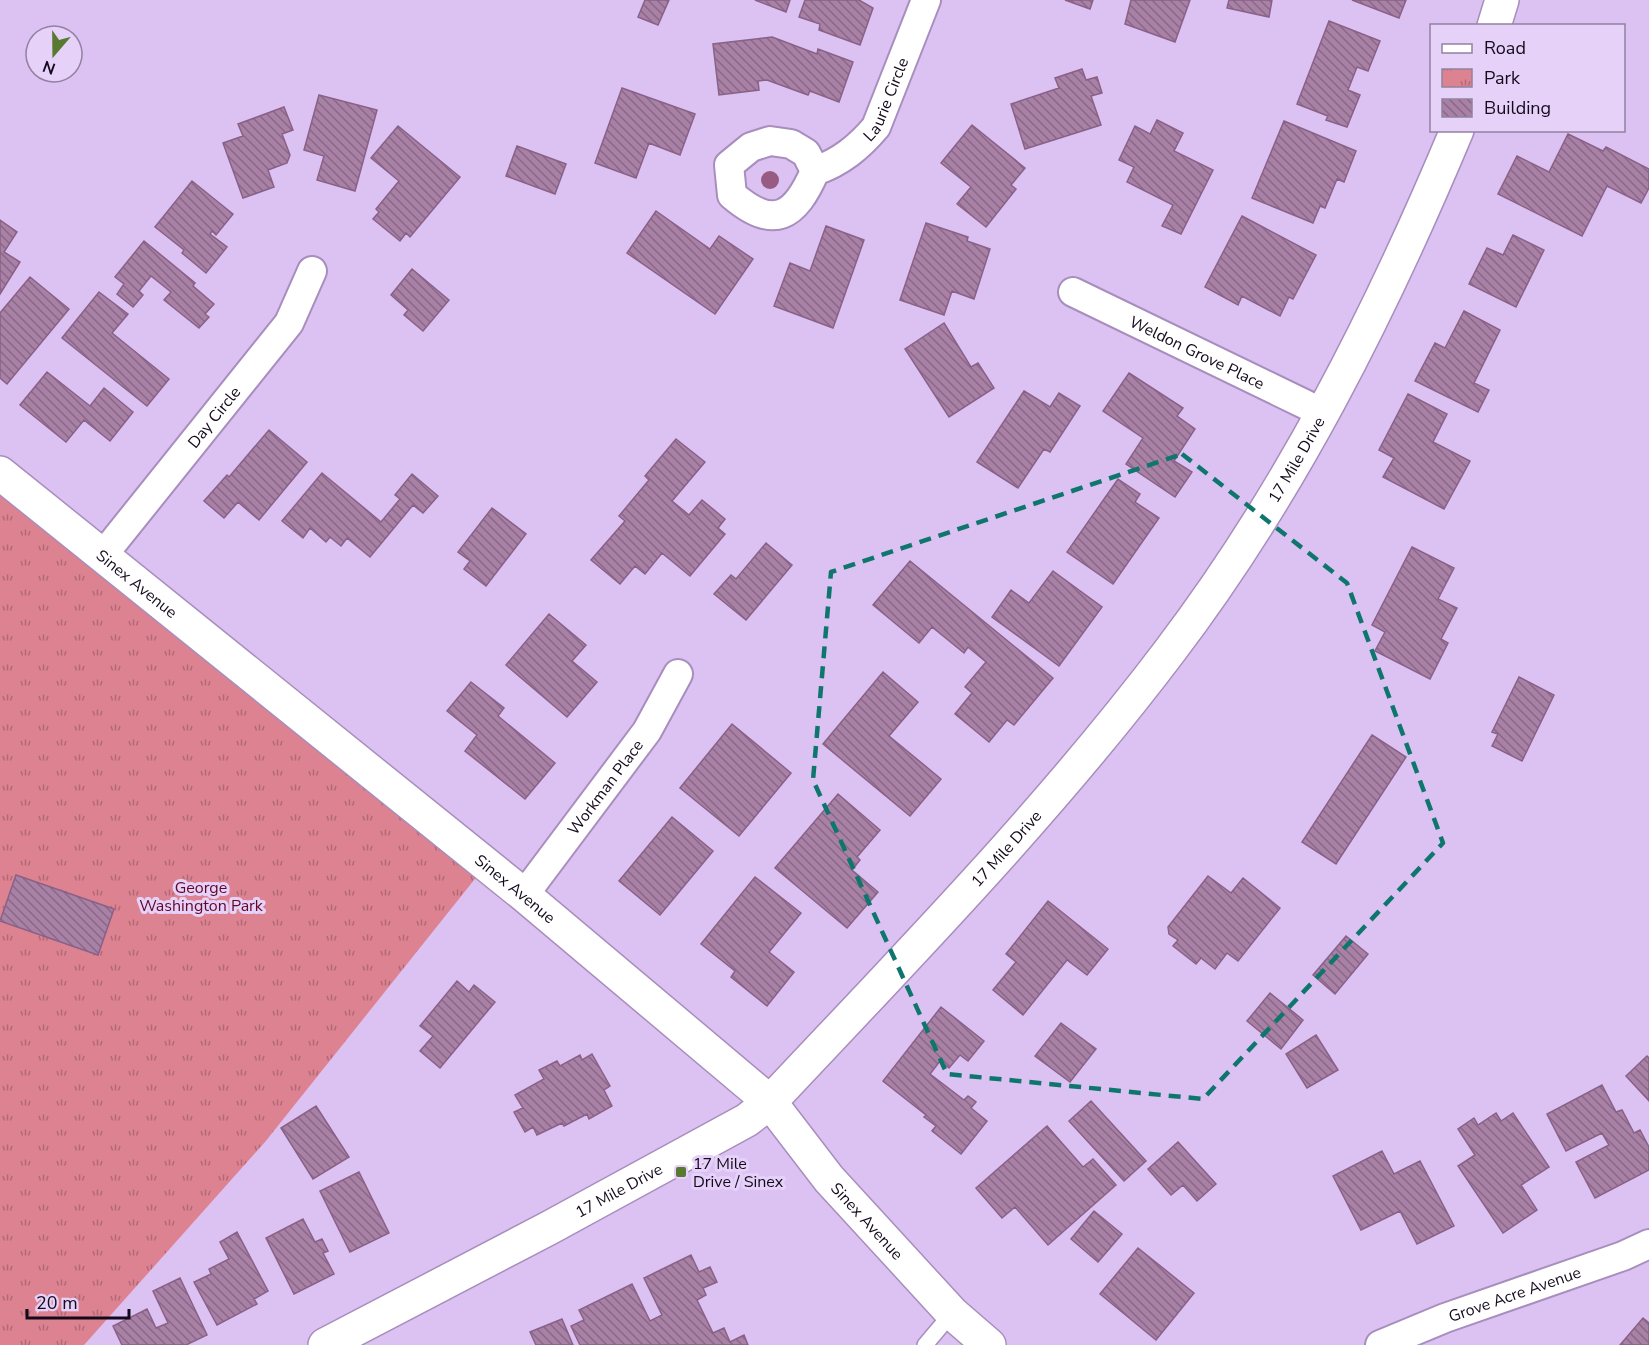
<svg xmlns="http://www.w3.org/2000/svg" width="1649" height="1345" viewBox="0 0 1649 1345" font-family="'Nunito Sans',sans-serif">
<style>
.park{fill:url(#park-tufts)}
.building{fill:url(#building-back-hatch);stroke:#896186;stroke-width:1.5}
.lines{fill:none;stroke-linecap:round;stroke-linejoin:round}
.lane-casing{stroke:#a78ebc;stroke-width:18}
.street-casing{stroke:#a78ebc;stroke-width:32}
.secondary-casing{stroke:#a78ebc;stroke-width:36}
.lane{stroke:#fff;stroke-width:15}
.street{stroke:#fff;stroke-width:28}
.secondary{stroke:#fff;stroke-width:33}
.tree{fill:#985b82}
.marked{fill:none;stroke:#0f766e;stroke-width:4.5;stroke-dasharray:12 8;stroke-linejoin:round}
.poi-dot{fill:#58792f;stroke:#e6d1f9;stroke-width:2}
.labels{text-anchor:middle;stroke-width:6;stroke-linejoin:round;paint-order:stroke}
.street-label{font-size:16px;fill:#140a1b;stroke:#e6d1f9}
.park-label{font-size:16px;fill:#600825;stroke:#e6d1f9}
.poi-label{font-size:16px;fill:#140a1b;stroke:#e6d1f9;text-anchor:start}
</style>
<defs>
<pattern id="park-tufts" width="24" height="20" patternUnits="userSpaceOnUse" patternTransform="scale(1.5)"><rect width="24" height="20" fill="#dd8291"/><path d="M3 7l-1-3M5 7V3M7 7l1-3M15 17l-1-3M17 17v-4M19 17l1-3" fill="none" stroke="#b26976"/></pattern>
<pattern id="building-back-hatch" width="6" height="6" patternUnits="userSpaceOnUse" patternTransform="scale(1.5)"><rect width="6" height="6" fill="#aa81a6"/><path d="M-1 5l2 2M0 0l6 6M5-1l2 2" fill="none" stroke="#896886"/></pattern>
</defs>
<rect width="100%" height="100%" fill="#dcc1f3"/>
<path class="park" d="M0 473 486 865 265 1142 84 1345H0Z"/>
<path class="building" d="M645 0H669L658 25 638 17Z
M755 0H790L786 12Z
M805 0H859L873 8 860 45 819 30 820 24 799 17Z
M1065 0H1093L1090 9Z
M1131 0H1190L1175 42 1125 24Z
M1229 0H1272L1269 17 1227 8Z
M1352 0H1406L1399 18Z
M1329 21 1380 41 1368 71 1357 67 1348 90 1360 95 1347 127 1326 120 1328 116 1297 104Z
M772 37 817 54 818 49 853 62 839 102 810 91 808 95 767 80 758 81 759 90 719 95 713 44Z
M1082 69 1086 80 1097 77 1102 93 1091 96 1101 125 1025 149 1011 104 1059 88 1055 78Z
M622 88 695 114 680 155 649 143 636 178 595 163Z
M319 95 377 110 355 191 317 180 324 156 304 150Z
M284 107 293 130 282 134 290 155 287 163 268 170 274 187 243 198 223 143 243 136 238 124Z
M1157 120 1183 133 1174 151 1213 170 1181 234 1162 226 1173 205 1127 182 1134 167 1119 160 1135 126 1150 134Z
M1284 121 1356 151 1344 182 1337 179 1325 208 1320 206 1313 223 1252 198Z
M972 125 1025 168 1011 185 1016 189 986 227 957 204 971 187 941 163Z
M398 126 460 177 410 237 406 233 400 241 373 219 379 212 376 209 399 181 371 158Z
M1568 134 1603 151 1606 147 1649 169V188L1641 203 1607 186 1582 236 1498 194 1517 156 1549 172Z
M517 146 566 164 555 194 506 176Z
M192 181 233 214 216 235 212 231 210 234 227 247 206 273 182 253 184 250 155 227Z
M656 211 710 249 719 236 753 259 715 314 627 253Z
M1242 216 1316 255 1293 299 1289 297 1280 316 1242 296 1238 305 1205 287Z
M0 220 17 232 4 252 20 262 0 294Z
M926 223 968 237 967 241 990 249 974 299 952 291 944 315 900 300Z
M826 226 864 240 833 328 774 306 790 263 810 271Z
M1513 235 1544 250 1516 307 1469 284 1487 248 1503 255Z
M144 241 195 283 193 286 214 304 205 314 209 317 199 328 164 300 171 292 151 276 139 291 143 295 133 307 117 294 124 284 115 277Z
M412 269 449 300 423 331 404 315 408 310 391 295Z
M30 277 69 309 7 384 0 378V313Z
M99 292 128 314 112 333 169 379 147 406 62 338Z
M1464 311 1500 330 1474 383 1489 390 1478 412 1415 381 1435 343 1445 348Z
M944 323 971 367 978 363 994 388 949 417 905 349Z
M47 372 90 406 104 388 133 412 110 441 84 420 66 442 20 405Z
M1129 373 1183 408 1177 416 1195 429 1174 461 1192 472 1175 497 1126 464 1143 438 1103 411Z
M1024 391 1050 407 1059 393 1080 406 1050 452 1044 449 1018 488 977 462Z
M1408 394 1447 414 1433 442 1470 461 1444 509 1383 477 1394 458 1379 450Z
M269 430 307 462 259 520 238 502 224 518 204 501 227 475 229 477Z
M676 439 705 462 672 501 689 515 702 500 725 519 718 528 725 534 690 576 662 553 645 574 635 566 620 584 591 560 625 521 619 516 649 480 645 476Z
M322 473 381 522 400 499 395 495 412 474 438 496 423 513 413 505 370 557 347 538 341 546 330 537 326 542 310 528 303 538 282 521Z
M1118 479 1140 494 1135 502 1159 518 1113 584 1067 552Z
M492 508 526 534 486 586 464 569 470 561 458 552Z
M766 543 792 565 746 620 714 594 731 575 736 579Z
M1412 547 1454 568 1438 599 1457 608 1441 639 1448 643 1430 679 1375 651 1385 632 1372 625Z
M910 561 1053 678 1014 725 1007 720 989 742 955 714 972 693 965 687 986 662 968 647 964 653 932 627 919 643 873 605Z
M1053 571 1102 607 1059 666 992 617 1011 590 1029 603Z
M549 614 586 645 572 661 597 682 567 717 506 665Z
M883 672 918 702 889 736 941 779 910 816 823 744Z
M1519 677 1554 695 1522 761 1492 746 1498 734 1492 732Z
M471 682 504 708 498 716 555 763 525 799 465 751 477 735 447 711Z
M732 724 791 773 739 836 680 788Z
M1372 735 1406 757 1336 864 1302 842Z
M838 794 880 830 857 857 860 860 852 870 878 892 847 928 775 868Z
M672 817 713 851 660 915 619 881Z
M16 875 114 909 98 955 0 921Z
M1208 876 1231 893 1243 878 1280 908 1238 961 1227 953 1215 969 1201 958 1196 964 1173 946 1178 940 1169 934 1168 927Z
M755 877 801 913 769 952 794 972 767 1006 731 977 735 971 701 944Z
M1048 901 1108 949 1087 975 1067 960 1023 1015 993 990 1016 962 1006 954Z
M1346 936 1368 954 1335 994 1313 975Z
M457 981 469 992 474 985 495 1002 440 1068 420 1051 433 1036 420 1026Z
M1270 993 1303 1020 1281 1049 1247 1021Z
M941 1007 984 1041 968 1061 960 1055 949 1068 940 1061 930 1074 964 1100 968 1096 976 1102 971 1108 987 1121 961 1154 932 1131 936 1126 924 1117 926 1115 883 1081Z
M1061 1023 1096 1049 1070 1082 1035 1056Z
M1316 1035 1338 1070 1307 1088 1286 1054Z
M592 1054 610 1086 604 1090 612 1106 589 1119 587 1114 564 1126 562 1123 537 1135 533 1127 525 1132 514 1112 523 1108 515 1095 544 1079 539 1070 557 1061 560 1066 580 1055 582 1060Z
M1647 1056 1649 1058V1101L1626 1076Z
M1602 1085 1616 1112 1622 1110 1634 1133 1640 1130 1649 1147V1170L1595 1198 1576 1162 1609 1145 1602 1133 1566 1151 1547 1114Z
M1091 1101 1146 1161 1124 1181 1069 1121Z
M316 1106 349 1157 313 1179 281 1128Z
M1496 1113 1501 1121 1513 1113 1549 1167 1521 1185 1537 1210 1503 1233 1458 1166 1475 1155 1458 1129 1474 1118 1478 1125Z
M1047 1126 1083 1167 1093 1159 1116 1185 1048 1245 1015 1207 1002 1218 976 1188Z
M1178 1142 1216 1184 1197 1201 1183 1185 1171 1195 1148 1169Z
M1382 1151 1394 1174 1420 1161 1454 1226 1417 1244 1400 1211 1361 1230 1333 1176Z
M359 1172 389 1233 350 1252 320 1191Z
M1094 1211 1122 1234 1098 1262 1071 1239Z
M303 1219 315 1242 322 1239 328 1251 323 1253 334 1274 294 1294 266 1238Z
M237 1232 268 1291 254 1299 257 1304 217 1325 194 1282 211 1274 209 1269 229 1259 220 1242Z
M1138 1248 1194 1293 1156 1340 1100 1294Z
M691 1255 699 1272 710 1267 717 1282 703 1288 706 1295 697 1300 713 1333 724 1328 730 1342 744 1335 748 1345H580L571 1326 584 1320 579 1310 632 1284 650 1321 662 1315 644 1278Z
M180 1278 207 1335 186 1345H122L113 1326 147 1309 156 1328 168 1323 153 1291Z
M1643 1318 1649 1323V1345H1620Z
M562 1319 573 1345H536L530 1332Z"/>
<g class="lines">
<g class="lane-casing">
<path id="lane" d="M925 1345 952 1313"/>
</g>
<g class="street-casing">
<g id="street">
<path id="s1" d="M815 171 806 153 791 144 770 141 751 147 729 165 732 195C774 231 795 217 815 171 841 162 859 147 876 127L926 0"/>
<path id="s2" d="M1073 292 1323 413"/>
<path id="s3" d="M103 555 289 323 312 271"/>
<path id="s4" d="M524 895 647 731 678 674"/>
<path id="s5" d="M1380 1345 1445 1318 1623 1256 1649 1244"/>
</g>
</g>
<g class="secondary-casing">
<g id="secondary">
<path d="M1494 26 1502 0"/>
<path id="s6" d="M0 473 524 895 770 1102 829 1179 952 1313 989 1345"/>
<path id="s7" d="M325 1345 549 1228 747 1120 770 1102C907 956 1048 812 1169 652 1290 493 1380 314 1457 130"/>
</g>
</g>
<use href="#lane" class="lane"/>
<use href="#street" class="street"/>
<use href="#secondary" class="secondary"/>
</g>
<circle class="tree" cx="770" cy="180" r="9"/>
<path class="marked" d="M1182 454 1347 583 1443 843 1203 1099 947 1074 813 780 831 572Z"/>
<rect class="poi-dot" x="675" y="1166" width="12" height="12" rx="3"/>
<g class="labels">
<g class="street-label">
<text dy="6" stroke="none"><textPath href="#s1" startOffset="354">Laurie Circle</textPath></text>
<text dy="6" stroke="none"><textPath href="#s2" startOffset="138">Weldon Grove Place</textPath></text>
<text dy="6" stroke="none"><textPath href="#s3" startOffset="177">Day Circle</textPath></text>
<text dy="6" stroke="none"><textPath href="#s7" startOffset="1340">17 Mile Drive</textPath></text>
<text dy="6" stroke="none"><textPath href="#s6" startOffset="176">Sinex Avenue</textPath></text>
<text dy="6" stroke="none"><textPath href="#s4" startOffset="135">Workman Place</textPath></text>
<text dy="6" stroke="none"><textPath href="#s7" startOffset="854">17 Mile Drive</textPath></text>
<text dy="6" stroke="none"><textPath href="#s6" startOffset="662">Sinex Avenue</textPath></text>
<text dy="6" stroke="none"><textPath href="#s7" startOffset="332">17 Mile Drive</textPath></text>
<text dy="6" stroke="none"><textPath href="#s6" startOffset="1148">Sinex Avenue</textPath></text>
<text dy="6" stroke="none"><textPath href="#s5" startOffset="144">Grove Acre Avenue</textPath></text>
</g>
<g class="park-label">
<text x="201" y="893">George<tspan x="201" dy="18">Washington Park</tspan></text>
</g>
<g class="poi-label">
<text x="693" y="1169">17 Mile<tspan x="693" dy="18">Drive / Sinex</tspan></text>
</g>
</g>
<rect x="1430" y="24" width="195" height="108" fill="#e6d1f9" stroke="#9281a0" stroke-width="1.5"/>
<rect x="1442" y="44" width="30" height="9" fill="#ffffff" stroke="#9281a0" stroke-width="1.5"/>
<text x="1484" y="54" font-size="18" fill="#140a1b">Road</text>
<rect x="1442" y="69" width="30" height="18" fill="url(#park-tufts)" stroke="#9281a0" stroke-width="1.5"/>
<text x="1484" y="84" font-size="18" fill="#140a1b">Park</text>
<rect x="1442" y="99" width="30" height="18" fill="url(#building-back-hatch)" stroke="#9281a0" stroke-width="1.5"/>
<text x="1484" y="114" font-size="18" fill="#140a1b">Building</text>
<g transform="translate(54 54) rotate(200)"><circle r="28" fill="#e6d1f9" stroke="#9281a0" stroke-width="1.5"/>
<path d="M0-4.5L10 22L0 15L-10 22Z" fill="#58792f"/>
<text y="-9" font-size="16" font-weight="bold" text-anchor="middle" fill="#140a1b">N</text>
</g>
<path d="M27 1309v9h102v-9" fill="none" stroke="#140a1b" stroke-width="3"/>
<text x="36" y="1309" font-size="18" fill="#140a1b" stroke="#e6d1f9" stroke-width="4.5" paint-order="stroke">20 m</text>
</svg>
